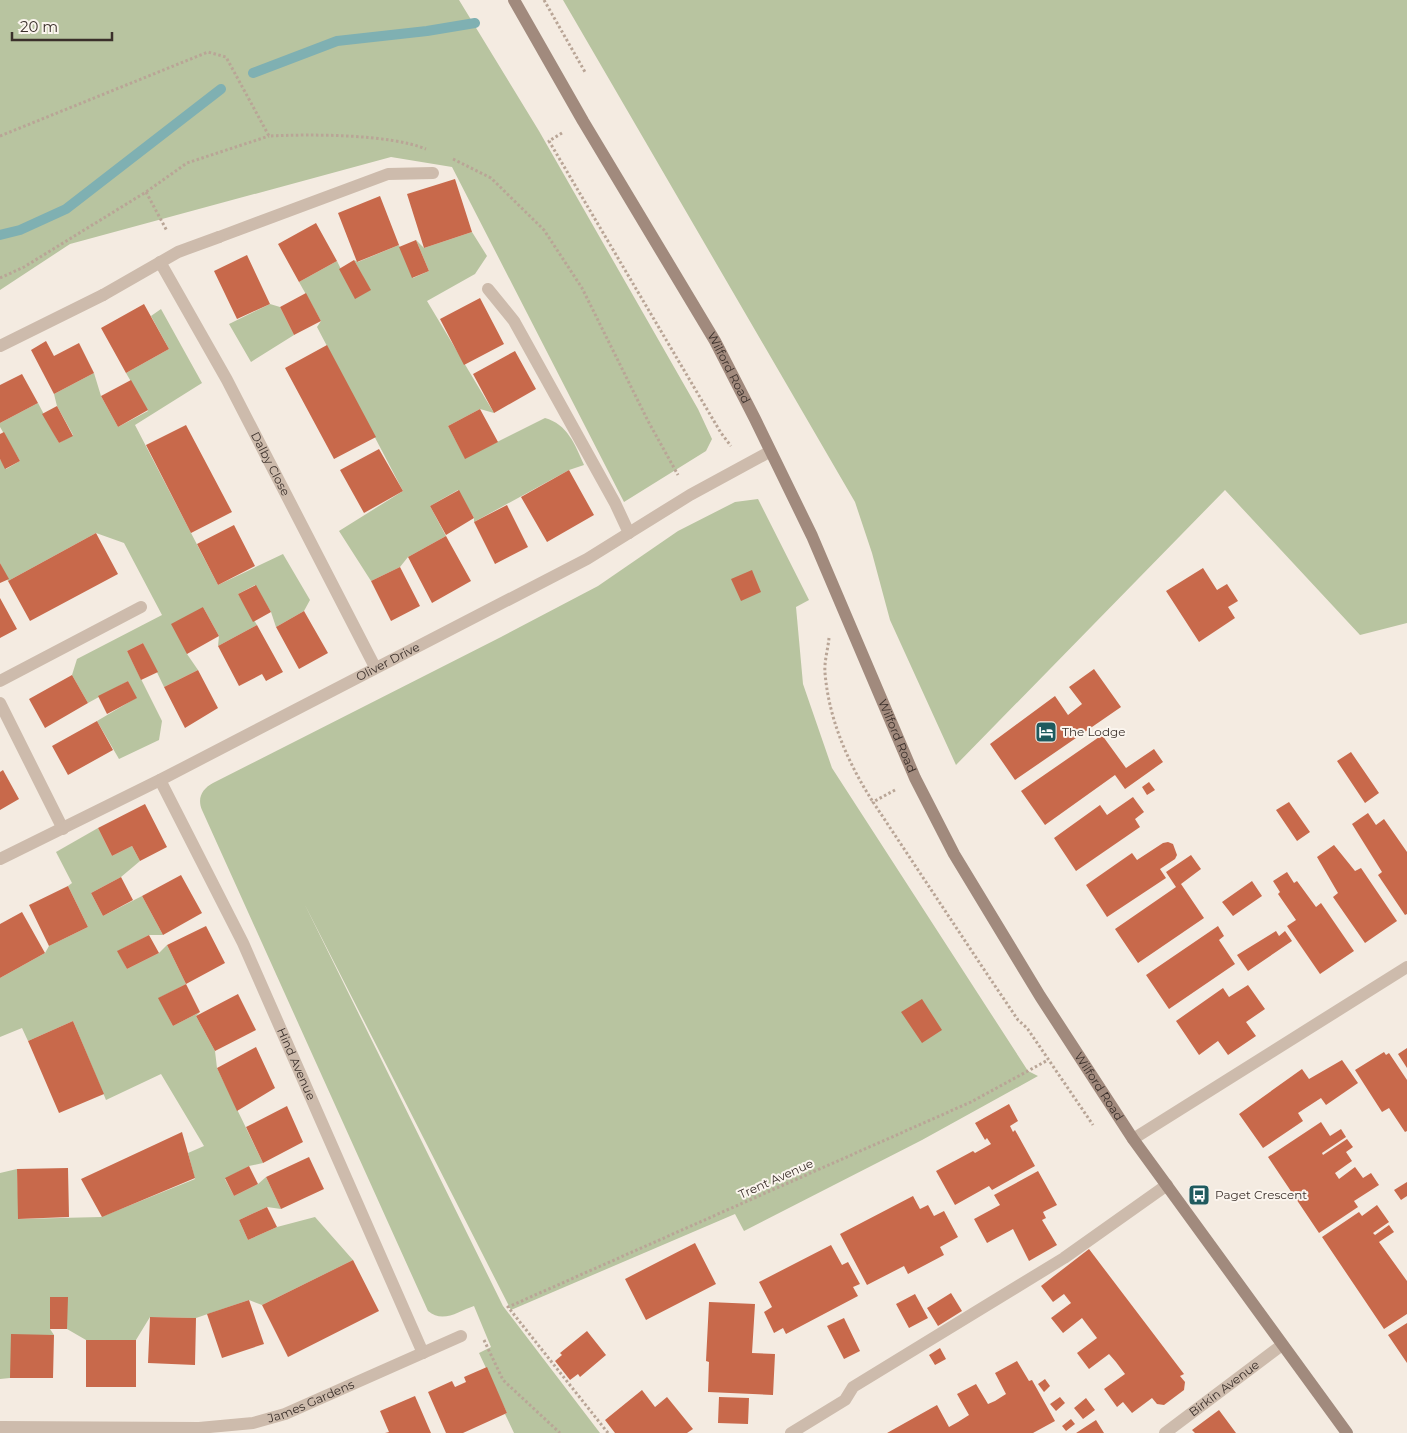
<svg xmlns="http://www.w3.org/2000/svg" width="1407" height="1433" viewBox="0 0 1407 1433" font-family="Montserrat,sans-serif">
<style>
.green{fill:#b8c4a0}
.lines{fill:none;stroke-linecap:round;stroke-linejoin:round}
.stream{stroke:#7fb0b2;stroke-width:10}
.building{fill:#c8694b}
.path{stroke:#b9a596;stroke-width:3;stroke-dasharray:2.5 2.5;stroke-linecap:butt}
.service{stroke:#cdbbac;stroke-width:12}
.minor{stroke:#cdbbac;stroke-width:12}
.secondary{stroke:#a18a7d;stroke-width:12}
.labels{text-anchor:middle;stroke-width:4;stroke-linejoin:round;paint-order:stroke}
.street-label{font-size:12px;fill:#3b302b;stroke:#fbf5ee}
.poi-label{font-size:12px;fill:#3b302b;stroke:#fbf5ee;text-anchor:start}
</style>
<rect width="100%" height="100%" fill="#f4ebe1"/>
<path class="green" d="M0 0H459L539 131 698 409 712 439 706 451 624 502 452 167 391 157 70 244 0 290Z
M563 0H1407V623L1360 635 1225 490 956 765 890 620 872 553 855 502Z
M472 232 487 256 475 274 427 301 494 413 480 409 448 426 465 458 545 418C567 424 575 444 584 465L569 470 474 522V518L458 490 430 506 446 536 408 557 400 567 371 581 339 531 403 491 317 327 321 321 299 282 337 261 355 298 370 290 354 260 358 262 399 245 413 278 429 271 416 240 424 248Z
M270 304 280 307 294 335 251 362 229 324Z
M161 309 202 383 135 425 218 585 283 554 310 600 304 611 276 627 271 612 255 585 238 594 257 625 218 646 219 636 203 607 187 654 198 670 164 687 143 643 127 651 162 721 159 740 119 759 97 721 136 698 128 681 88 703 72 675 77 659 162 615 124 543 96 533 8 581 0 563V459L6 469 20 461 0 427V423L38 403 59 443 73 435 57 406 54 394 94 373 101 396 118 427 148 411 126 373 169 349 151 316Z
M758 499 809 600 796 607 803 684 832 768 1028 1071 1038 1076 922 1140 744 1231 735 1214 511 1310 305 905 503 1306 600 1433H514L505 1414 507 1413 479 1353 491 1347 474 1306C459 1311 443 1324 428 1311L202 810C197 798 202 789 213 783L501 637 598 586 678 531 735 502Z
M98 828 112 856 132 846 140 861 121 877 91 893 103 916 142 896 163 935H149L118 951 127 969 159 953 167 945 186 984 159 998 173 1026 200 1012 196 1016 215 1051 217 1068 263 1163 249 1166 225 1179 234 1196 258 1184 266 1177 281 1209 267 1207 239 1220 248 1240 277 1227 315 1217 353 1260 262 1305 249 1300 196 1318 150 1317 136 1340H86L67 1329V1297H50V1329L54 1335 10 1378 0 1379V1173L17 1169 19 1219 101 1217 195 1179 188 1153 204 1146 161 1074 106 1100 73 1021 28 1041 22 1028 0 1037V978L45 953 49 946 88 927 68 886 72 883 56 852Z"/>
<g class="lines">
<path class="stream" d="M253 73 337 41 427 31 475 23
M0 235 20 230 66 209 221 89"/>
</g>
<path class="building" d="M455 179 472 232 424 248 407 194Z
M380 196 399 245 357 262 338 213Z
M316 223 337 261 299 282 278 244Z
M416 240 429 271 412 278 399 247Z
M247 255 270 304 237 319 214 271Z
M354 260 371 290 355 299 339 269Z
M306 293 321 321 294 335 280 307Z
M480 298 504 344 464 365 440 319Z
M144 304 169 349 126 373 101 328Z
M46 341 54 356 79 343 94 373 54 394 31 350Z
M327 345 376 437 334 459 285 368Z
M515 351 536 389 494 413 473 374Z
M22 374 38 403 0 423V385Z
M131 380 148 410 118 427 101 396Z
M57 406 73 436 59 443 42 414Z
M480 409 498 442 465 459 448 426Z
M186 425 232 512 191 533 146 445Z
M4 432 20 461 5 469 0 459V434Z
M379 449 403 491 364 513 340 470Z
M569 470 594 515 547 542 521 497Z
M459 490 474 518 446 535 430 506Z
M507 505 528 547 495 564 474 522Z
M234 525 255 566 218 585 197 544Z
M96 533 118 574 30 621 8 581Z
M446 536 471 581 432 603 408 557Z
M0 563 9 579 0 583Z
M400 567 420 606 391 621 371 581Z
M1203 568 1217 590 1227 584 1238 601 1228 607 1235 618 1199 642 1166 591Z
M752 570 761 592 741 601 731 579Z
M256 585 271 612 253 622 238 594Z
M0 598 17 629 0 638Z
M203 607 219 636 187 654 171 624Z
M304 611 328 653 299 669 276 627Z
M257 625 283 672 266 681 262 674 239 686 218 646Z
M143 643 158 672 141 680 127 651Z
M1094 669 1121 707 1015 780 990 744 1055 696 1068 715 1082 704 1069 687Z
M198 670 218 708 185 728 164 687Z
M72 675 88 703 45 728 29 699Z
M128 681 137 698 107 714 98 696Z
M97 721 113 750 68 775 52 746Z
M1102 735 1126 768 1154 749 1163 762 1125 789 1115 775 1045 825 1021 791Z
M1351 752 1379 793 1365 803 1337 761Z
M3 770 19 799 0 810V772Z
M1149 782 1155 790 1147 795 1142 787Z
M1133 797 1144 812 1135 819 1140 827 1076 871 1054 838 1100 805 1107 815Z
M1289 802 1310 832 1297 841 1276 810Z
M145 804 167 847 140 861 132 846 112 856 98 828Z
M1368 813 1376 825 1384 819 1407 852V914L1405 915 1378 875 1382 872 1352 824Z
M1168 842 1173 844 1177 855 1175 859 1160 869 1166 878 1107 917 1086 885 1132 853 1137 860 1163 843Z
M1334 845 1355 871 1361 868 1397 921 1365 943 1333 897 1338 893 1317 857Z
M1191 855 1201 869 1181 884 1204 918 1138 963 1115 929 1176 887 1166 872Z
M1287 872 1294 883 1297 881 1316 907 1321 903 1354 951 1320 974 1287 926 1296 920 1278 894 1280 892 1273 881Z
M181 875 202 913 163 935 142 896Z
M121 877 133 900 103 916 91 893Z
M1252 881 1262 896 1233 916 1222 902Z
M68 886 88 927 49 946 29 905Z
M22 912 45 953 0 978V924Z
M206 926 225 963 186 984 200 1012 173 1026 158 998 186 984 167 945Z
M1218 926 1224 936 1219 940 1235 964 1169 1009 1146 975Z
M1276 931 1279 936 1285 931 1292 941 1248 971 1237 955Z
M149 935 159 953 127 969 117 951Z
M1248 985 1265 1009 1246 1022 1256 1036 1228 1055 1218 1041 1199 1055 1176 1021 1223 988 1229 997Z
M238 994 256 1030 215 1051 196 1016Z
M922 999 942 1030 922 1043 901 1012Z
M73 1021 104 1094 59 1113 28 1041Z
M256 1047 275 1088 237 1111 217 1068Z
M1407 1048V1068L1398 1054Z
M1384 1052 1386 1055 1389 1053 1407 1080V1131L1405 1132 1389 1108 1382 1112 1355 1070Z
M1342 1060 1358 1083 1326 1105 1321 1098 1298 1113 1303 1121 1263 1148 1239 1114 1302 1069 1309 1079Z
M1009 1104 1018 1121 1010 1126 1013 1132 1015 1130 1035 1166 992 1190 989 1186 955 1205 936 1171 973 1151 975 1153 991 1144 987 1138 985 1140 975 1123Z
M287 1106 303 1142 263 1163 246 1127Z
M1321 1122 1330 1136 1341 1129 1346 1137 1322 1153 1323 1155 1347 1139 1353 1147 1346 1152 1352 1161 1335 1173 1339 1179 1355 1167 1363 1178 1371 1173 1379 1185 1354 1201 1358 1207 1319 1233 1268 1157Z
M182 1132 195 1178 102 1217 81 1179Z
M309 1157 324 1189 281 1209 266 1177Z
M249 1166 258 1184 234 1196 225 1178Z
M68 1168 69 1217 18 1219 17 1169Z
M1038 1171 1057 1205 1043 1212 1046 1218 1042 1220 1057 1245 1029 1261 1013 1229 987 1243 974 1219 1000 1205 994 1195Z
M1407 1182V1196L1401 1200 1394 1190Z
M913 1196 920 1209 928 1205 934 1216 944 1211 958 1237 940 1247 944 1255 908 1274 904 1266 867 1285 840 1234Z
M1377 1205 1389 1222 1373 1233 1375 1235 1389 1225 1394 1232 1379 1242 1407 1281V1314L1384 1329 1322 1237 1359 1212 1362 1216Z
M267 1207 277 1227 248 1240 239 1220Z
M695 1243 716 1284 646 1320 625 1279Z
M831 1245 842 1265 848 1262 860 1284 853 1287 858 1296 786 1334 783 1328 774 1333 764 1312 772 1307 759 1282Z
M1089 1249 1184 1374 1180 1376 1185 1382 1184 1390 1164 1405 1157 1404 1152 1398 1132 1413 1123 1402 1117 1407 1104 1389 1125 1374 1116 1362 1109 1354 1089 1369 1077 1353 1097 1338 1082 1318 1063 1333 1051 1318 1071 1303 1064 1294 1053 1302 1041 1286Z
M353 1260 379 1311 288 1357 262 1305Z
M951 1293 962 1311 938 1326 927 1308Z
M915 1294 928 1318 909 1328 896 1304Z
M50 1297H68L67 1329H50Z
M249 1300 264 1344 222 1358 207 1314Z
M709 1302 755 1304 752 1353 775 1354 773 1395 708 1392 709 1362 706 1361Z
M150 1317 196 1318 195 1365 148 1363Z
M844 1318 860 1351 844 1359 827 1326Z
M1407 1323V1363L1388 1335Z
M587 1331 606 1355 580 1377 578 1374 570 1380 555 1361 562 1355 560 1353Z
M11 1334 54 1335 53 1378H10Z
M86 1340H136V1387H86Z
M940 1348 946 1359 935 1365 929 1355Z
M1017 1361 1029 1381 1032 1380 1055 1421 1033 1433H887L937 1405 949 1427 958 1422 969 1415 957 1394 976 1384 988 1404 995 1401 1006 1394 995 1373Z
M487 1367 507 1413 463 1433H446L428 1392 452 1381 455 1387 466 1382 464 1377Z
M1045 1379 1050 1386 1044 1392 1038 1384Z
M642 1390 655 1407 667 1397 693 1429 687 1433H615L605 1420Z
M415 1396 431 1433H385L389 1432 380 1411Z
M719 1397 749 1398 748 1424 718 1423Z
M1060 1397 1065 1403 1056 1411 1050 1404Z
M1086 1398 1095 1410 1083 1419 1074 1408Z
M1219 1410 1236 1433H1195L1192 1430Z
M1071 1419 1075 1424 1066 1431 1062 1426Z
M1096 1420 1104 1433H1076Z"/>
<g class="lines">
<path class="path" d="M544 0 585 72
M562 133 549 141 721 433 731 446
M0 136 208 52 226 57 269 136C311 134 389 134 426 149
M453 159 491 178 544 230 582 288 648 421 678 475
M146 192 167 231
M0 278 24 267 146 192 187 163 269 136
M829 638C828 649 824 662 825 673 829 720 848 763 873 802
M895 790 873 802 985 971 1018 1020 1027 1028 1093 1125
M484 1340 503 1380 560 1433
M608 1433 508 1307 971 1102 1048 1060"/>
<path class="service" d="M219 237 388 174 433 173
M488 289 514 321 615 503 629 533
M0 346 103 295
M791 1433 845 1400 853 1387 1064 1258 1167 1185"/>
<g class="minor">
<path id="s1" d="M160 262 227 380 375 667"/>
<path d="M103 295 178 252 219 237"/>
<path d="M0 681 141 607"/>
<path d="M0 703 63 829"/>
<path id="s2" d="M160 780 243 943 423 1353"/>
<path id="s3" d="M0 859 160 780 587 559 690 495 769 452"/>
<path d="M1133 1139 1407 967"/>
<path id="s4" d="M0 1427 199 1428 253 1423 285 1414 461 1336"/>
<path id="s5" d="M1165 1433 1282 1345"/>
</g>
<path class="secondary" id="s6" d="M514 0 583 121 715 341 755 419 812 536 915 778 954 854 1040 996 1133 1139 1347 1433"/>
</g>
<defs>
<g id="hotel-square" transform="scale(1.125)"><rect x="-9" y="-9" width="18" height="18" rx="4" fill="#1f5a5e" stroke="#fbf5ee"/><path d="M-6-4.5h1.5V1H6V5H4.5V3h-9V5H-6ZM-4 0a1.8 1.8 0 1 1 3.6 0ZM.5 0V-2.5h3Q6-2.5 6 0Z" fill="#fff"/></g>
<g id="bus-square" transform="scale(1.125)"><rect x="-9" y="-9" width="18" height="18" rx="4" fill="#1f5a5e" stroke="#fbf5ee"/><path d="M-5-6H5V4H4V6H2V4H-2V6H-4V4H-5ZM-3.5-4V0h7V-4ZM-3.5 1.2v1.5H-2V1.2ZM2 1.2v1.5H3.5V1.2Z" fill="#fff"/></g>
</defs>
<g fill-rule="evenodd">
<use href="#hotel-square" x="1046" y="732"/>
<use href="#bus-square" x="1199" y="1195"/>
</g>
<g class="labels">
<g class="street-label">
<text dy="4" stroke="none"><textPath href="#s6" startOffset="426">Wilford Road</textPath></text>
<text dy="4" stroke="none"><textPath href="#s1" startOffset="230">Dalby Close</textPath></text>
<text dy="4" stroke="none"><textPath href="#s3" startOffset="435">Oliver Drive</textPath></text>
<text dy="4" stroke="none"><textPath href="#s6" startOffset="831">Wilford Road</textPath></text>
<text dy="4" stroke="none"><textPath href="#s2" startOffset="315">Hind Avenue</textPath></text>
<text dy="4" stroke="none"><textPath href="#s6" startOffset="1236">Wilford Road</textPath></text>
<text transform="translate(776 1179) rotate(-24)" y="4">Trent Avenue</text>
<text dy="4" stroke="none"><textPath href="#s5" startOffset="74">Birkin Avenue</textPath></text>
<text dy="4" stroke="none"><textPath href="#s4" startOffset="315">James Gardens</textPath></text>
</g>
<g class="poi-label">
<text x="1062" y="736">The Lodge</text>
<text x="1215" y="1199">Paget Crescent</text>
</g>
</g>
<path d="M12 32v8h100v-8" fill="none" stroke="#3b302b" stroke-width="2.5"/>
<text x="20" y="32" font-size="15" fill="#3b302b" stroke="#fbf5ee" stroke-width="4" paint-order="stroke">20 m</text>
</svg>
